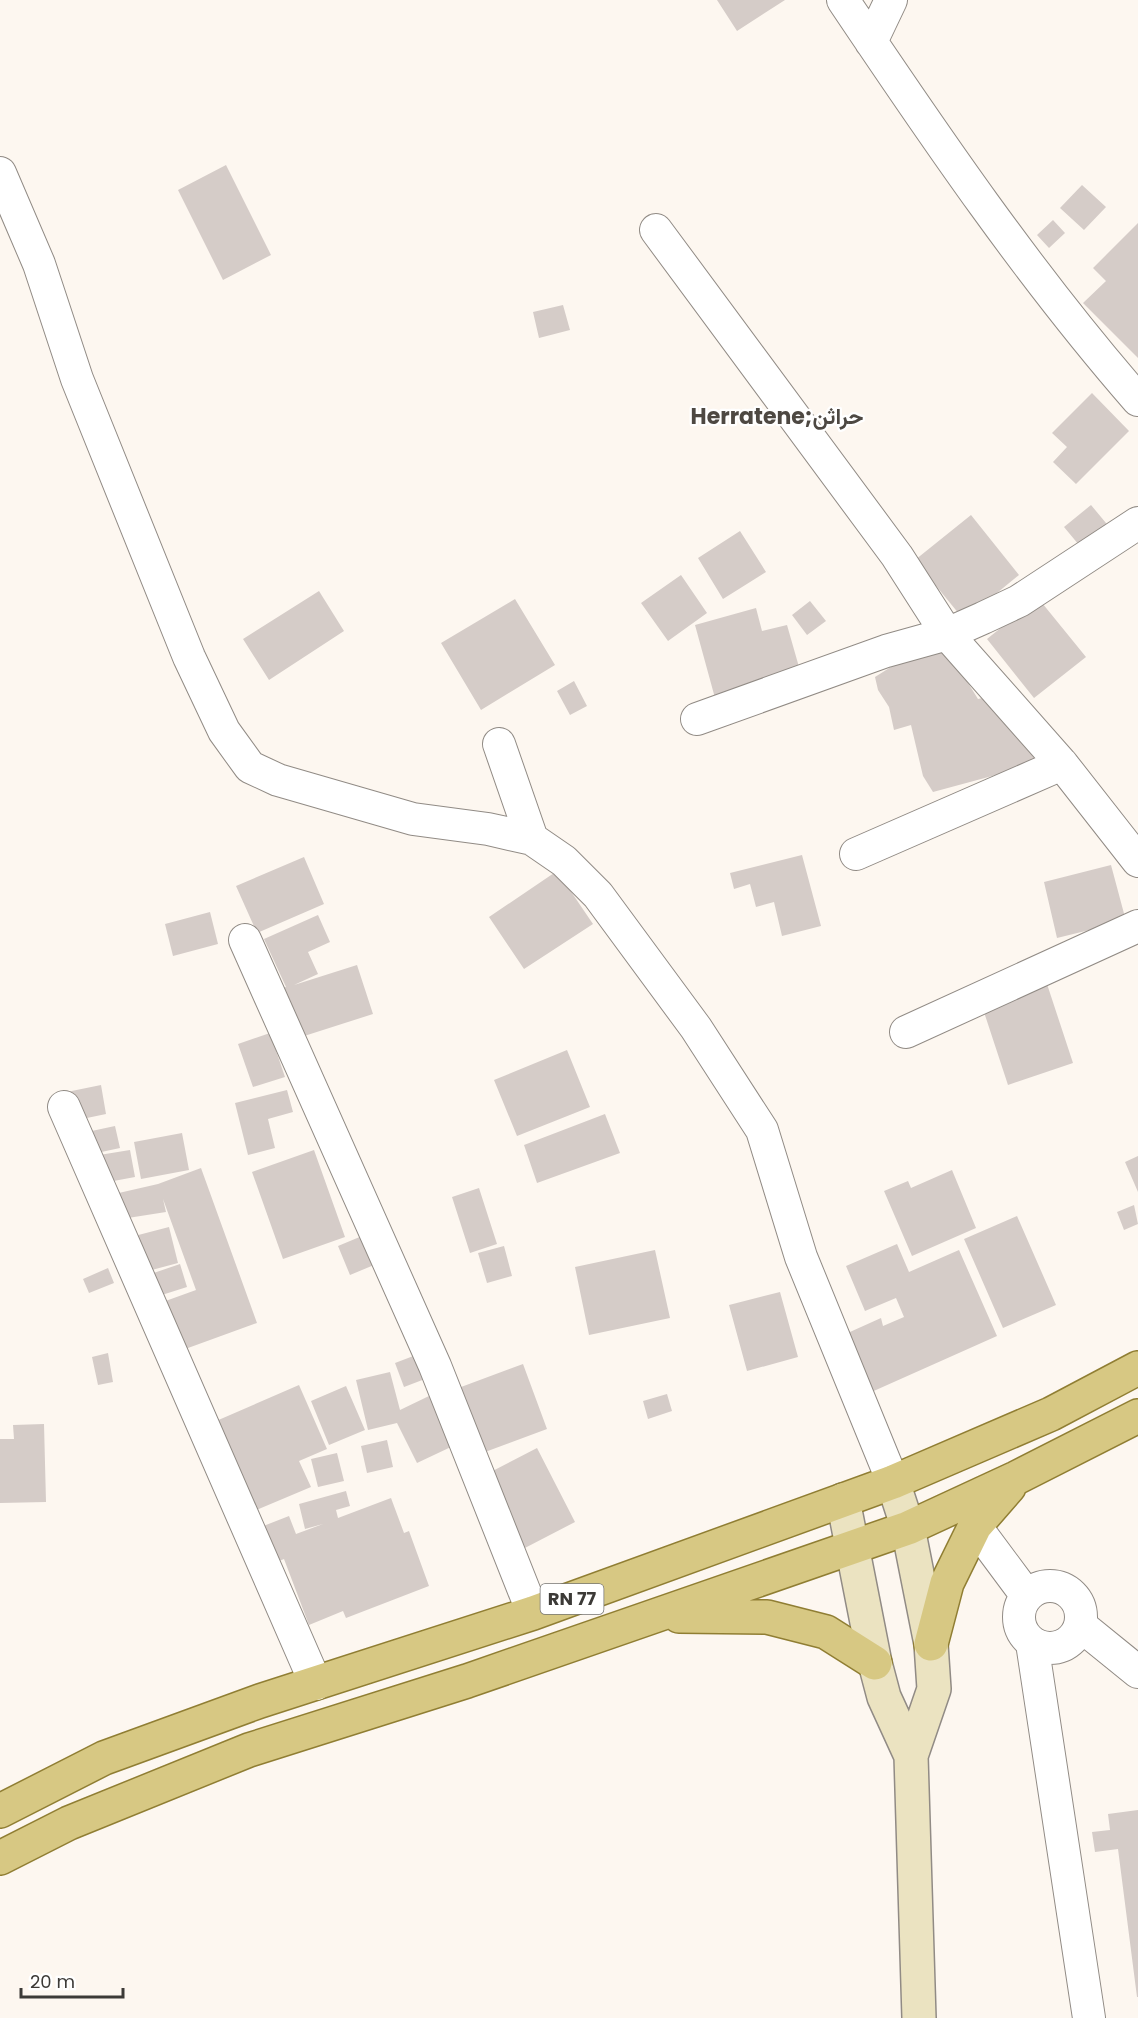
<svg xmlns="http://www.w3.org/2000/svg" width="1138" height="2018" viewBox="0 0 1138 2018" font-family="Poppins,Vazirmatn,sans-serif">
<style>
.building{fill:#d5ccc8}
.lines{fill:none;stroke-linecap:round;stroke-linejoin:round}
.minor-casing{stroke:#918b85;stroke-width:34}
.secondary-casing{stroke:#918b85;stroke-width:36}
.primary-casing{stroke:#907e33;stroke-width:36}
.minor{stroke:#fff;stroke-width:32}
.secondary{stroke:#ebe3c1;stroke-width:33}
.primary{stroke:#d7c883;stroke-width:33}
.labels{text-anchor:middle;stroke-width:4.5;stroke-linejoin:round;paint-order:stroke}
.shield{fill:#fff;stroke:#767573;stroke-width:1.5}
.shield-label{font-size:18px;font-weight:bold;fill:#3c3a37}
.quarter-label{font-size:22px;font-weight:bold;fill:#4d4842;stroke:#fff}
</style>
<rect width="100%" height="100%" fill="#fdf7f0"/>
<path class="building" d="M717 0H785L737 31Z
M226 165 271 255 223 280 178 190Z
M1082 185 1106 207 1084 230 1060 208Z
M1053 220 1065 233 1049 248 1037 235Z
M1138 223V358L1083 303 1106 281 1093 268Z
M563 305 570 330 539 338 533 312Z
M1092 393 1129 431 1076 484 1053 462 1067 447 1052 433Z
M1091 505 1111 529 1084 551 1064 527Z
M971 515 1019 575 964 620 915 560Z
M740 531 766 572 723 599 698 558Z
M681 575 707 613 668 641 641 603Z
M319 591 344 631 269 680 243 639Z
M1038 598 1086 657 1034 698 987 639Z
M515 599 555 665 481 710 441 643Z
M810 601 826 621 807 635 792 615Z
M756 608 762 631 787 625 801 674 715 698 695 625Z
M947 649 978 699 996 695 1035 759 1018 769 933 792 923 776 911 725 894 730 889 707 878 690 875 677 902 660Z
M574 681 587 706 570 715 557 691Z
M802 855 821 926 782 936 774 902 756 907 750 884 734 889 730 873Z
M304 857 324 904 257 933 236 886Z
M1111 865 1126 921 1057 938 1044 882Z
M557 871 593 924 524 969 489 917Z
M210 912 218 944 173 956 165 924Z
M318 915 330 942 308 952 318 974 294 985 357 965 373 1014 298 1038 282 988 286 987 264 939Z
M1047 984 1073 1063 1008 1085 982 1006Z
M270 1033 285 1077 253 1087 238 1044Z
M567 1050 590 1107 517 1136 494 1080Z
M101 1085 106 1114 63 1123 57 1094Z
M287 1090 293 1112 268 1119 275 1148 248 1155 235 1103Z
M605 1114 620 1153 537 1183 524 1145Z
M115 1126 120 1148 92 1154 87 1132Z
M182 1133 189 1170 141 1179 134 1142Z
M130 1150 135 1177 92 1185 87 1157Z
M314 1150 345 1237 283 1259 252 1172Z
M1138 1156V1192L1125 1162Z
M201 1168 257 1323 177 1352 160 1303 196 1290 163 1199 166 1212 115 1220 110 1195 158 1184Z
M952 1170 976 1228 912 1256 884 1191 908 1181 911 1188Z
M479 1188 497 1244 470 1253 452 1197Z
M1134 1205 1138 1224 1124 1230 1117 1212Z
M1017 1216 1056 1305 1003 1328 964 1239Z
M169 1227 178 1263 133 1275 123 1239Z
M362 1236 374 1265 350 1275 338 1246Z
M897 1244 909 1272 959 1250 997 1336 867 1394 841 1336 881 1318 883 1326 904 1317 896 1298 865 1311 846 1266Z
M504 1246 512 1276 487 1283 478 1253Z
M655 1250 670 1318 589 1335 575 1267Z
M180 1264 187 1287 146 1300 139 1278Z
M108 1268 114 1283 89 1293 83 1279Z
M780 1292 798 1357 747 1371 729 1305Z
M108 1353 113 1382 98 1385 92 1357Z
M416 1355 425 1379 404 1387 395 1363Z
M523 1364 547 1429 477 1455 453 1390Z
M390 1372 400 1410 429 1396 453 1446 417 1463 397 1423 368 1430 356 1380Z
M299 1385 327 1449 299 1461 311 1487 240 1517 200 1428Z
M346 1386 365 1430 329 1445 311 1401Z
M667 1394 672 1411 648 1419 643 1401Z
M44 1424 46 1502 0 1503V1439H14L13 1425Z
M387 1440 393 1467 367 1473 361 1446Z
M537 1448 575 1522 521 1550 483 1476Z
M337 1453 344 1481 318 1487 311 1459Z
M346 1491 350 1506 336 1510 338 1518 391 1498 404 1533 409 1531 429 1586 346 1618 343 1611 309 1625 284 1559 261 1568 248 1532 289 1516 296 1534 323 1524 305 1529 299 1504Z
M1138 1810V1997H1137L1118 1849 1095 1852 1092 1832 1110 1830 1108 1814Z"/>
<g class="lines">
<g class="minor-casing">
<path id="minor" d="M843 0C935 137 1029 275 1138 400
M871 42 891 0
M0 173 39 264 77 379 189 657 224 731 250 767 278 780 413 819 488 829 532 839 564 861 598 895 696 1028 762 1130 801 1257 893 1482
M656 230 897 556 947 634 1062 764 1138 861
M697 719 886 651 947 634 983 618 1019 601 1138 523
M499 744 532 839
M856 854 1062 764
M245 940 435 1366 533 1613
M906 1032 1138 926
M64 1107 316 1684
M975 1526 1027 1596
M1019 1617a31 31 0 1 1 62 0a31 31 0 1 1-62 0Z
M1080 1625 1138 1672
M1032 1643 1089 2018"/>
</g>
<g class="secondary-casing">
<path id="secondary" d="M893 1482 908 1528 931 1644 934 1689 911 1756 919 2018
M843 1500 875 1663 884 1697 911 1756"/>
</g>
<g class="primary-casing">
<path id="primary" d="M679 1616 767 1617 826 1632 875 1663
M931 1644 947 1583 975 1526 1009 1487
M0 1811 104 1758 260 1701 533 1613 893 1482 1051 1414 1138 1368
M0 1858 69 1823 249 1750 467 1681 908 1528 1016 1478 1138 1416"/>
</g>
<use href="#minor" class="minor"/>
<use href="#secondary" class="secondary"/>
<use href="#primary" class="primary"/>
</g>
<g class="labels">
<rect class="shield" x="540.5" y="1584" width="63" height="30" rx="4.5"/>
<g class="shield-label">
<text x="572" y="1605">RN 77</text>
</g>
<g class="quarter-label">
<text x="777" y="424">Herratene;حراثن</text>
</g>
</g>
<path d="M21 1988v9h102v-9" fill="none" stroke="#3c3a37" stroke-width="3"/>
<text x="30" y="1988" font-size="18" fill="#3c3a37" stroke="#ffffff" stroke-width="4.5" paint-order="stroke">20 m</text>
</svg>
